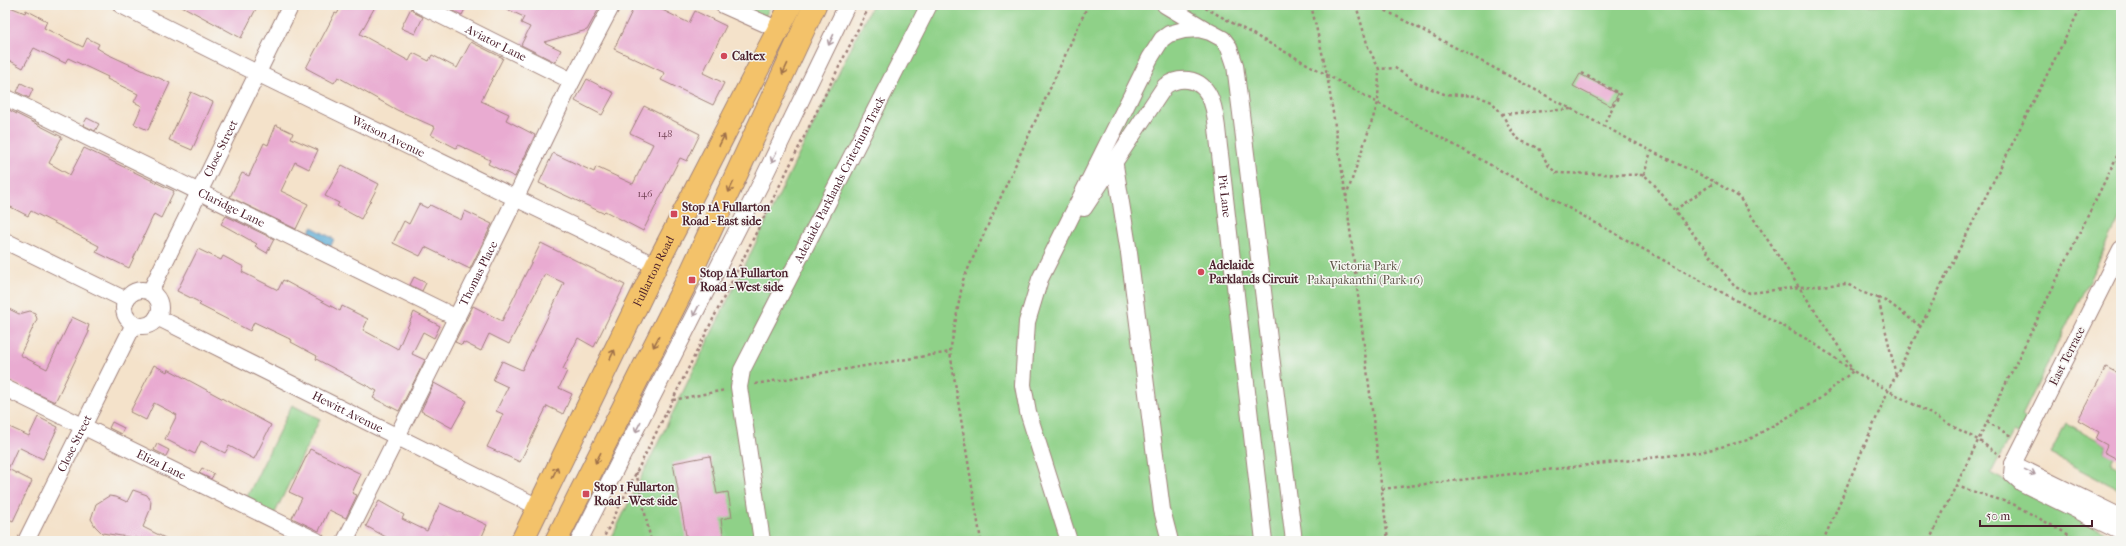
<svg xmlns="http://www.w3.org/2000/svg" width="2126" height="546" viewBox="0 0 2126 546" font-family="'IM FELL French Canon',serif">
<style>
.green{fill:#8fd188;stroke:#6c785a}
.water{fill:#5cacd6;stroke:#536680}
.building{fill:#e9abd1}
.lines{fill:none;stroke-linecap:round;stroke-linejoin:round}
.minor-casing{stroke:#9f807a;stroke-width:18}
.highway-casing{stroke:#9f807a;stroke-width:24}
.path{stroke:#9f807a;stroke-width:2.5;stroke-dasharray:3 3;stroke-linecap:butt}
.minor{stroke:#fff;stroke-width:16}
.highway{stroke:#f3c26a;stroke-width:22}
.oneway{stroke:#ae9aa0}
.oneway2{stroke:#9e704a}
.poi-dot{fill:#d1495b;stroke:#f6f6f2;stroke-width:1.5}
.labels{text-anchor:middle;stroke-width:3;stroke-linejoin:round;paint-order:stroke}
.number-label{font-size:10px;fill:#724254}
.street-label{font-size:12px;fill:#4a1f2b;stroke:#f6f6f2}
.poi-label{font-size:12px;font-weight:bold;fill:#4a1f2b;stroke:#f6f6f2;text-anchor:start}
.park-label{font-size:12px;fill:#5f5447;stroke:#f6f6f2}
</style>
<rect width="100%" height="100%" fill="#f6f6f2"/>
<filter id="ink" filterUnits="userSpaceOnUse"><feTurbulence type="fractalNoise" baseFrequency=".025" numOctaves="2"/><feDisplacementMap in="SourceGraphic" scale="8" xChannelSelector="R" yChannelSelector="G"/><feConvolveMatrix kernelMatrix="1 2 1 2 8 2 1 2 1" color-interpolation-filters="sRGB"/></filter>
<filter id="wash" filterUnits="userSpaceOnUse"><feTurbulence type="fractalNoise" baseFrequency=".012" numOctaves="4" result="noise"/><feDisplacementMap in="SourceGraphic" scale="16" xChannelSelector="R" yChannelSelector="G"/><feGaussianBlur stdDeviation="0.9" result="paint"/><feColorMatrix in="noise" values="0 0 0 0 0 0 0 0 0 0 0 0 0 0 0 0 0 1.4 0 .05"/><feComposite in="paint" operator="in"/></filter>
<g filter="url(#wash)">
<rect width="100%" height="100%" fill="#f4e2ca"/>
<path class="green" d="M733 5H771L765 17Z
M872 5H2121V216L2022 416 2026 419 2018 436 2012 433 1991 473 2121 541H610Z
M292 405 320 419 274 515 245 501Z
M2066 423 2107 445 2104 452 2115 457 2112 464 2121 469V491L2050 454Z"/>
<path class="water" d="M312 227 334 239 329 250 306 237Z"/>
<g id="blocks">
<path class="building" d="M5 5 25 13 26 10 47 21 44 28 83 47 87 38 99 44 97 48 107 54 170 83 148 130 134 124 142 106 134 102 138 94 107 79 108 77 68 58 65 63 34 48 23 68 5 58Z
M180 5H258L241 38Z
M342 5H376L360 34 409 61 413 53 429 61 432 55 457 68 471 42 503 58 481 101 509 114 506 120 535 135 515 177 488 164 490 160 458 145 456 148 431 135 435 127 397 110 338 77 334 83 306 68 335 13 337 14Z
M441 5H467L462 15Z
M498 5H601L587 30 544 42 561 50 555 62 521 45 530 27 521 23 524 17Z
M635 5H652L689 23 695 11 726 26 703 73 724 83 713 105 661 80 665 73 614 49Z
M411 8 415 13 423 17 415 34 401 28Z
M1580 74 1618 94 1611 106 1573 86Z
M587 79 614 93 602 115 575 101Z
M21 83 33 89 29 98 17 92Z
M191 92 213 102 192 150 169 140Z
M644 106 700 134 687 161 680 158 643 231 605 211 603 213 539 183 553 153 594 172 596 167 633 184 653 144 630 133Z
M9 110 62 137 49 163 70 175 84 148 174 191 161 218 154 214 129 268 96 252 99 246 31 211 28 216 5 204V118Z
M87 118 99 124 95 131 83 125Z
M276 125 293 133 291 138 318 150 309 169 295 162 281 191 308 204 296 229 230 197 242 173 249 176 264 143 268 145Z
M342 165 379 184 361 219 337 206 339 203 325 196Z
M419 204 427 208 430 205 461 220 465 211 492 224 470 269 425 247 420 256 393 243 404 221 409 224Z
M226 216 274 239 267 253 255 246 257 244 221 224Z
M541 243 625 285 594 347 578 338 563 369 567 371 559 388 572 394 563 414 547 406 520 462 487 447 503 414 496 411 508 387 493 380 502 361 522 370 564 283 545 274 509 344 489 334 481 351 463 342 462 345 455 342 473 306 502 321Z
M198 249 221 260 223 256 244 267 242 272 278 290 283 280 340 311 342 306 368 319 363 330 398 349 414 312 440 326 434 338 423 332 412 354 425 360 399 411 373 398 377 391 316 359 317 356 291 342 292 340 254 322 250 331 199 305 201 303 177 291Z
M414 277 426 283 422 291 410 285Z
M9 309 19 314 30 311 35 313 37 319 20 355 47 369 72 317 89 325 87 331 89 332 55 402 5 379V317Z
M154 365 167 372 168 369 271 425 254 459 229 446 225 453 201 441 195 454 165 439 177 415 154 403 146 420 130 412Z
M2106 367 2121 375V461L2104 452 2107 445 2096 439 2099 432 2078 420Z
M434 383 467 401 452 428 421 411Z
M38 417 58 427 43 459 18 447 8 469 32 481 13 521 5 517V425L29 436Z
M112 422 124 428 121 434 109 428Z
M157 444 169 450 166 456 154 450Z
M310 449 361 474 352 493 357 495 346 518 329 510 319 531 292 518 302 498 289 492Z
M710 456 717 494 728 492 732 517 721 519 724 541H687L673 463Z
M202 468 214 474 211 479 199 473Z
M133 490 147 495 151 501 150 510 143 527 171 541H154L102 533 95 526 91 519 96 504 109 496 116 497 127 502Z
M379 501 404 515 402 519 427 531 440 503 487 525 480 541H452L442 536 449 541H393L366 526Z"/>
</g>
</g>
<g filter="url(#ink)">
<use href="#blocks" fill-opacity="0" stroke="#9f807a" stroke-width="1"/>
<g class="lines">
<g class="minor-casing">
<g id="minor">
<path id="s1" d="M121 5 257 73 656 266"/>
<path id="s2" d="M420 5 572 81"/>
<path d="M723 5 779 30"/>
<path d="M1165 5 1205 29"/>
<path id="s3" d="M5 97 457 318"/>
<path d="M1114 159 1129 253 1162 510 1170 541"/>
<path id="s4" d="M1084 208 1165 86C1172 81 1180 79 1188 80 1219 84 1216 131 1220 154L1264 541"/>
<path d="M5 241 126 300"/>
<path d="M2121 249 2013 464 2012 474 2022 483 2121 532"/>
<circle cx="142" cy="308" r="18"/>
<path id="s5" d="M150 292 291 5"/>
<path id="s6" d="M157 317 538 507"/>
<path id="s7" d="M5 388 317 541"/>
<path d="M2013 464 2121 517"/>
<path id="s8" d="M26 541 134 324"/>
<path id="s9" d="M345 541 502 226 572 81 612 5"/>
<path d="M579 541 760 185 847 5"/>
<path id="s10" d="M762 541 739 387 742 370 929 5"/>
<path d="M1069 541 1028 412 1023 385 1027 322 1040 279 1150 58 1162 39 1169 34 1184 30 1199 29 1210 32 1223 39 1229 47 1235 65 1294 541"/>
</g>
</g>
<g class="highway-casing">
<g id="highway">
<path id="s11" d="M522 541 656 266 791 5"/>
<path d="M556 541 687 281 815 5"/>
</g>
</g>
<path class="path" d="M1200 5 1812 342 1853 371 1978 440 2001 456
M1311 5 1327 74 1346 197 1388 541
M1356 5 1368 47 1379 69 1395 68 1417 83 1444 94 1477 96 1492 102 1502 114 1514 135 1521 141 1539 148 1548 165 1556 173 1644 175 1653 183 1735 287 1750 293 1799 287 1847 284 1864 293 1878 298 1896 375
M1375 5 1651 151 1715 182 1739 197 1843 353 1852 370
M1582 73 1620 94 1603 125
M1502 114 1572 109
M1644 175 1651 151
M1346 197 1378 103 1379 69
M1675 210 1715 182
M1878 298 1888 302 1920 326
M755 384 950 352
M673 400 725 390
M1987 422 2011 436
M636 472 651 541
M1956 486 2013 504 2080 541
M1382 489 1701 452 1748 440 1819 399 1853 371
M602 541 870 5
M981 541 950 352 963 280 1088 5
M1823 541 1888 391 2082 5
M1929 541 2121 148"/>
<use href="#minor" class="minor"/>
<use href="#highway" class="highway"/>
</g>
<defs><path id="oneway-shaft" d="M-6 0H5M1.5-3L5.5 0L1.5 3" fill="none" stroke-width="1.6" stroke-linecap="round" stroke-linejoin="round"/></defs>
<g class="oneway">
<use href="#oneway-shaft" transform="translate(831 40) rotate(115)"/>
<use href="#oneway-shaft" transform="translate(774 157) rotate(116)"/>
<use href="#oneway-shaft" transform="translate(696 311) rotate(117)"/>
<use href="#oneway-shaft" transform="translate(638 427) rotate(117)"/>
<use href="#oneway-shaft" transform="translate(2030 472) rotate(26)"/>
</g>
<g class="oneway2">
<use href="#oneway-shaft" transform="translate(785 69) rotate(115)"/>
<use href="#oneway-shaft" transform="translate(722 140) rotate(-63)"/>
<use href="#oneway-shaft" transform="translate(731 187) rotate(115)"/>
<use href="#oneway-shaft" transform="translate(656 342) rotate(117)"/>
<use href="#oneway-shaft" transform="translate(612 355) rotate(-64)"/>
<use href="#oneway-shaft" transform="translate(598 458) rotate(117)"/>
<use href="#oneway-shaft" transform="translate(555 472) rotate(-64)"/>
</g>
</g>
<g class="poi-dot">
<circle cx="724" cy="56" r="4"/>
<rect x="670" y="210" width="8" height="8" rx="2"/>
<circle cx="1201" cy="272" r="4"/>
<rect x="688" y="276" width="8" height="8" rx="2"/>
<rect x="582" y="490" width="8" height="8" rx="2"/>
</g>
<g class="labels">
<g class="number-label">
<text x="665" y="137">148</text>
<text x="645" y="197">146</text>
</g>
<g class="street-label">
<text dy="4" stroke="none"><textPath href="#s2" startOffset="85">Aviator Lane</textPath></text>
<text dy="4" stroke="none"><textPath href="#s1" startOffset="298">Watson Avenue</textPath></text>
<text dy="4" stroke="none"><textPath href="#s5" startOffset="160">Close Street</textPath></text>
<text dy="4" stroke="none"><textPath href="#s10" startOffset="387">Adelaide Parklands Criterium Track</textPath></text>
<text dy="4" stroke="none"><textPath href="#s4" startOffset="300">Pit Lane</textPath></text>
<text dy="4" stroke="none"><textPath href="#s3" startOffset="252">Claridge Lane</textPath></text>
<text dy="4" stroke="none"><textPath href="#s11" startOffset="300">Fullarton Road</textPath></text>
<text dy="4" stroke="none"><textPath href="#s9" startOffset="299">Thomas Place</textPath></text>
<text transform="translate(2067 356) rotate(-63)" y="4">East Terrace</text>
<text dy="4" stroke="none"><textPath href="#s6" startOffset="213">Hewitt Avenue</textPath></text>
<text dy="4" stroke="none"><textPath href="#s8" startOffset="109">Close Street</textPath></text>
<text dy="4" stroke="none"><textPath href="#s7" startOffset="174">Eliza Lane</textPath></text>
</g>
<g class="poi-label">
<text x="732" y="60">Caltex</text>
<text x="682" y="211">Stop 1A Fullarton<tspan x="682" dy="14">Road - East side</tspan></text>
<text x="1209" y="269">Adelaide<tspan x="1209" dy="14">Parklands Circuit</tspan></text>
<text x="700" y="277">Stop 1A Fullarton<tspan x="700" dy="14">Road - West side</tspan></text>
<text x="594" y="491">Stop 1 Fullarton<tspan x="594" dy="14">Road - West side</tspan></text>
</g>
<g class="park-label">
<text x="1365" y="270">Victoria Park/<tspan x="1365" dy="14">Pakapakanthi (Park 16)</tspan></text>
</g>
</g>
<rect width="2126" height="546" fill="none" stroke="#f6f6f2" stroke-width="20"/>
<path d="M1980 520v6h112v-6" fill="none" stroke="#4a1f2b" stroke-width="2"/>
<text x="1986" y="520" font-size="12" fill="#4a1f2b" stroke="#f6f6f2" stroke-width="3" paint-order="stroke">50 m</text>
</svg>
